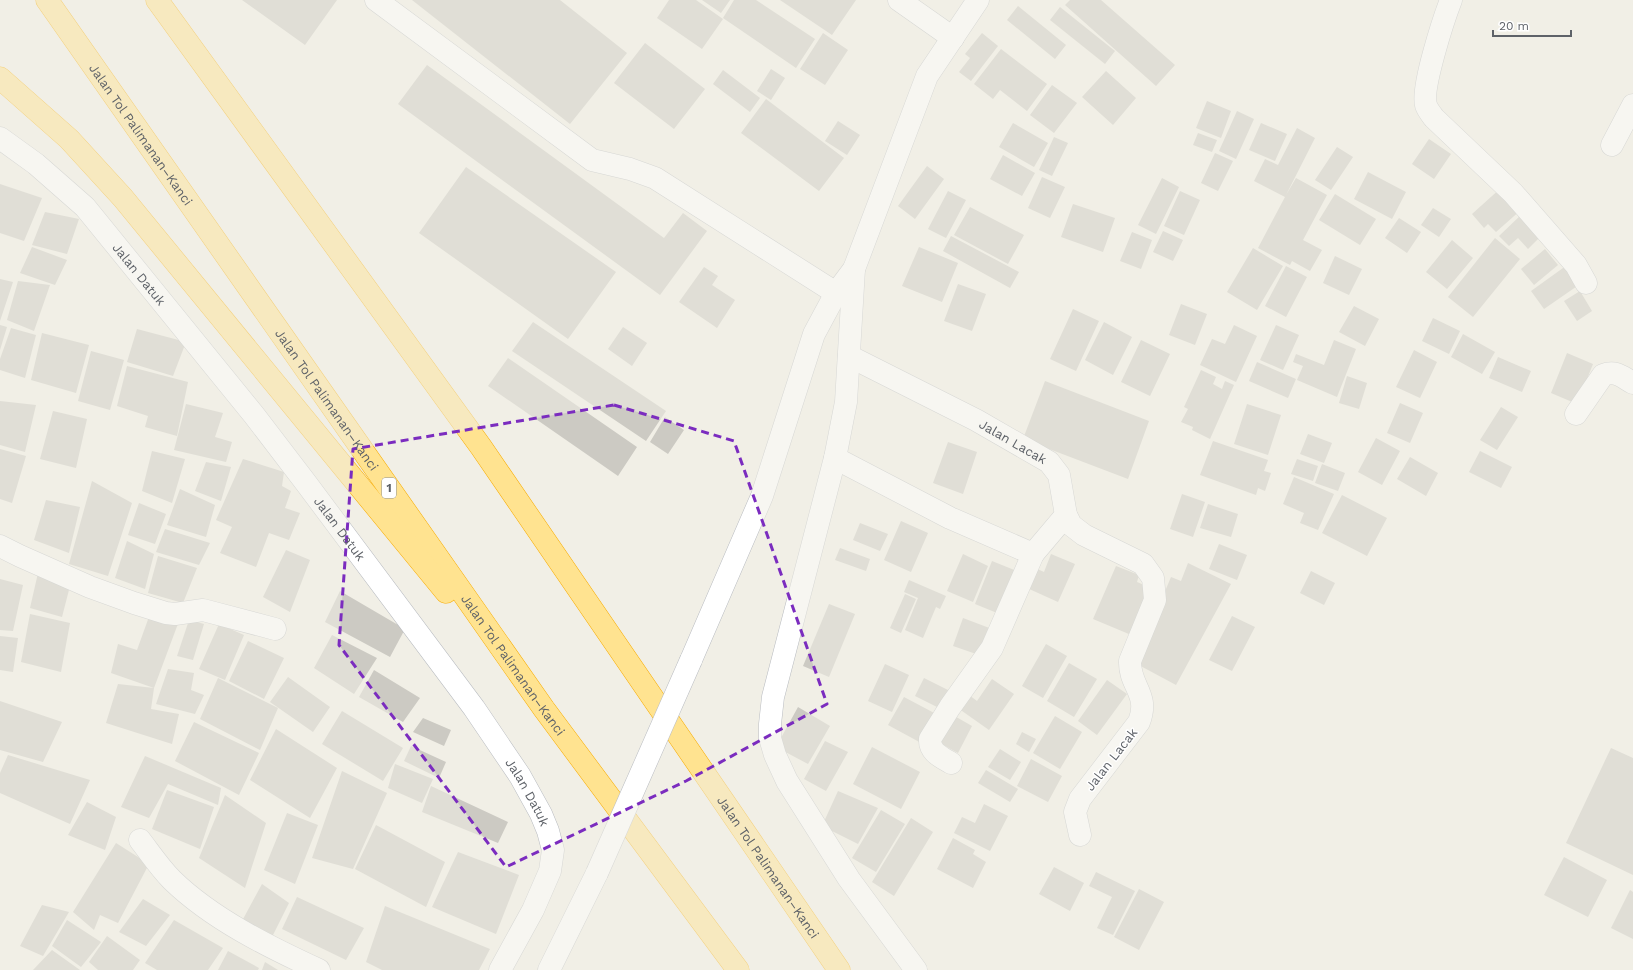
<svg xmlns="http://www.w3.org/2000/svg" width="1633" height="970" viewBox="0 0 1633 970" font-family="'Work Sans',sans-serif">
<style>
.building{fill:#cccac3}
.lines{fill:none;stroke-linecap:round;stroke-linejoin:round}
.minor-casing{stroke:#b9bcc1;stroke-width:23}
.highway-casing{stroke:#f8ac00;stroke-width:23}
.minor{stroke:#fff;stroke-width:22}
.highway{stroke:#ffe390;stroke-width:22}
.minor-bridge-casing{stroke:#b9bcc1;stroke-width:23;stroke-linecap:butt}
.minor-bridge{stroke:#fff;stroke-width:22}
.marked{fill:none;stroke:#7b2cbf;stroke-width:3;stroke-dasharray:8 5;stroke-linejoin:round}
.labels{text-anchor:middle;stroke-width:3;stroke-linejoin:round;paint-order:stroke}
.shield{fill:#fff;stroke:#8e9195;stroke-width:1}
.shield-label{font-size:12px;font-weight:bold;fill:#5e6268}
.street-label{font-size:13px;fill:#5e6268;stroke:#fff}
</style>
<rect width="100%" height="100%" fill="#f1efe6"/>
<path class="building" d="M242 0H337L305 45Z
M412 0H560L627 53 570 124Z
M669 0H696L723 19 702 49 657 18Z
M702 0H730L721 13Z
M734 0H756L815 39 796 68 723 18Z
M780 0H856L832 35Z
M1070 0H1101L1175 65 1156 86 1065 5Z
M1018 6 1066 45 1055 59 1007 20Z
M1060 7 1115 51 1105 64 1050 20Z
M823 33 848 50 825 85 800 69Z
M982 33 998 46 971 81 959 72 970 58 965 54Z
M645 43 705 89 674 129 614 83Z
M1001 49 1047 84 1027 111 1000 90 993 99 974 84Z
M427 65 664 238 683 213 707 231 660 295 398 104Z
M771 69 785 78 771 100 757 91Z
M723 70 760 98 750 112 713 84Z
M1106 71 1136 98 1113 125 1082 97Z
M1052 85 1077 103 1054 133 1030 115Z
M766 99 844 158 819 191 741 133Z
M1207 101 1231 111 1221 138 1196 128Z
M1237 111 1254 119 1236 159 1219 151Z
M838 121 860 135 847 155 825 141Z
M1013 123 1048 143 1034 167 999 147Z
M1261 123 1287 134 1275 161 1249 150Z
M1297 128 1315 138 1286 195 1296 178 1327 195 1303 240 1322 250 1310 271 1292 261 1290 265 1258 248 1285 197 1254 181 1265 159 1278 165Z
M1198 133 1217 140 1212 152 1193 145Z
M1054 137 1068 143 1052 176 1039 170Z
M1429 139 1451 154 1434 179 1412 164Z
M1337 147 1353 157 1331 190 1315 180Z
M1215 153 1233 161 1218 191 1201 183Z
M1003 155 1035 173 1022 196 990 179Z
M927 166 944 179 915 219 898 206Z
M466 167 616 272 568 339 419 233Z
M1368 172 1406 192 1392 219 1354 199Z
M1042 177 1065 187 1050 218 1028 208Z
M1162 178 1179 187 1156 234 1138 225Z
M0 184 42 198 24 241 0 233Z
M1502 187 1522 209 1496 232 1488 224 1484 228 1472 214Z
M948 191 966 200 946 238 928 229Z
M1180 191 1200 200 1184 235 1164 226Z
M1335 194 1376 219 1360 245 1319 220Z
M1073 204 1115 218 1103 252 1061 237Z
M970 207 1024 235 1008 264 954 235Z
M1433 208 1451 219 1439 237 1421 225Z
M45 212 79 219 67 254 32 245Z
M1522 214 1542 235 1528 249 1518 238 1509 246 1499 236Z
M1399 218 1421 232 1407 253 1385 238Z
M1163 231 1183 240 1173 261 1153 252Z
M1132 232 1152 240 1141 269 1120 261Z
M951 236 1019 272 1010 288 943 251Z
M1495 238 1520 259 1473 317 1448 297Z
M1452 240 1473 258 1447 289 1426 272Z
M32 247 67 260 55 285 20 273Z
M919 247 958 263 942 302 902 286Z
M1253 248 1283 266 1257 310 1227 292Z
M1545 249 1558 265 1534 285 1521 269Z
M1335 256 1362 269 1349 295 1323 283Z
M1570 263 1583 282 1544 309 1531 291Z
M1286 266 1307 277 1286 317 1265 306Z
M704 267 718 276 712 285 735 300 717 328 679 302Z
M0 279 13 282 0 321Z
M18 281 50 285 34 331 7 320Z
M958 284 986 294 972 331 944 321Z
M1580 291 1592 311 1577 321 1564 301Z
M1181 304 1207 314 1195 345 1169 335Z
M1354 306 1379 319 1365 346 1339 332Z
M1073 309 1099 321 1076 371 1050 359Z
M1433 318 1460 331 1449 354 1422 341Z
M533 322 666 411 646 441 512 351Z
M1104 322 1132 337 1113 375 1085 360Z
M0 325 7 327 0 350Z
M1234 325 1257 336 1236 382 1200 365 1212 339 1225 344Z
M1276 325 1299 335 1283 370 1260 360Z
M623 327 647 343 632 366 608 349Z
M11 328 36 335 25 378 0 370V359Z
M137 329 186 342 173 376 127 362Z
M42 333 89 345 76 393 31 380Z
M1463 334 1495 352 1482 374 1451 357Z
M1141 340 1170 354 1150 396 1121 382Z
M1334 340 1356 349 1337 397 1297 380 1303 366 1293 362 1296 354 1324 365Z
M1414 350 1437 362 1420 398 1396 387Z
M91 351 124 360 110 410 78 401Z
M1567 353 1593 364 1577 404 1551 393Z
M1498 357 1531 371 1522 392 1489 378Z
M508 358 637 447 618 476 488 386Z
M1257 362 1296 379 1288 398 1249 381Z
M127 366 188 382 177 436 145 427 148 416 117 406Z
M1201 370 1216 377 1213 384 1222 389 1225 381 1234 385 1210 439 1192 430 1193 427 1181 422 1188 409 1184 407Z
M1347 376 1367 383 1359 409 1339 403Z
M1045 381 1149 421 1128 479 1023 439Z
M0 401 36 405 25 452 0 445Z
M1400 403 1423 413 1410 443 1387 433Z
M186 404 223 413 215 437 232 442 226 462 174 450Z
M1247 404 1281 415 1268 455 1234 444Z
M1501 407 1518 417 1497 450 1480 440Z
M53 411 87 419 76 468 40 459Z
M665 417 684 430 668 454 650 442Z
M1308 434 1332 443 1324 463 1300 454Z
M1376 438 1400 451 1382 485 1358 472Z
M1213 441 1268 460 1264 471 1271 473 1265 491 1258 488 1256 495 1200 475Z
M948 442 977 452 963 494 933 483Z
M0 449 26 456 12 503 0 499Z
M152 451 185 459 172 503 142 491Z
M1480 451 1512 467 1501 488 1469 472Z
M1410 457 1438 473 1426 496 1397 479Z
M243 459 284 472 282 486 291 491 285 508 300 513 289 540 269 533 256 567 220 553 232 527 216 520Z
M1297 459 1318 466 1313 481 1291 474Z
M206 462 231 467 221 501 195 491Z
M1322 464 1345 473 1338 491 1315 483Z
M1294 477 1334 494 1318 530 1300 523 1304 513 1283 504Z
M92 481 132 503 108 576 69 564Z
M180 489 215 505 206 537 167 525Z
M1182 494 1205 502 1193 537 1170 529Z
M1342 495 1387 518 1367 556 1322 533Z
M46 500 80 507 69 553 34 540Z
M139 503 166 514 155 544 128 535Z
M1208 504 1238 514 1231 537 1200 528Z
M901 521 928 533 911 572 884 560Z
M860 523 888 534 880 551 853 540Z
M165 529 210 543 199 565 156 552Z
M127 541 154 554 145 589 115 578Z
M1219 544 1247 555 1237 580 1209 569Z
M840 548 870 559 866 571 835 560Z
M286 550 310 560 290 612 263 597Z
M963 554 988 566 973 602 947 591Z
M1051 554 1075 564 1058 602 1027 588 1035 568 1044 572Z
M158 556 197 568 183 603 148 593Z
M992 561 1019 572 1002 615 975 604Z
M1188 563 1231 584 1176 685 1135 663 1171 577 1181 581Z
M1116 566 1139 575 1137 582 1149 587 1136 637 1093 619Z
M1311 571 1335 583 1324 605 1300 593Z
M38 573 70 586 62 617 30 608Z
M0 579 23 585 13 631 0 630Z
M909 580 946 596 940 609 936 607 923 638 905 630 918 598 904 592Z
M340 591 405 629 390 657 325 622Z
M905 594 916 599 901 633 890 628Z
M829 604 855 614 829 677 803 666Z
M30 614 70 623 61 672 21 662Z
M150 614 179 621 154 688 151 709 179 714 172 744 106 723 118 684 154 688 111 673 118 644 137 650Z
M1232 616 1255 627 1232 671 1209 660Z
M963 618 992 629 982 656 953 646Z
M189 620 204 624 193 660 177 656Z
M219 624 244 635 225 680 199 669Z
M332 635 377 658 354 694 314 668Z
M0 636 18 638 13 672 0 670Z
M248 641 284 658 264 699 229 681Z
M1046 644 1067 656 1043 698 1022 686Z
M1069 663 1097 679 1074 717 1047 701Z
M885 664 909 675 892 712 868 701Z
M168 669 194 673 191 690 204 695 195 714 156 704Z
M374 670 420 698 403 722 359 697Z
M288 677 330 707 313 732 270 702Z
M218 678 278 708 260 750 200 719Z
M924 678 952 692 943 710 915 696Z
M992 679 1014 694 989 730 955 706 965 692 977 701Z
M1107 680 1127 694 1097 735 1078 721Z
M904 697 938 715 923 744 888 725Z
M0 701 62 722 43 762 0 750Z
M798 707 830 726 808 764 776 747Z
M342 711 403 748 383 781 322 744Z
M951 714 972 726 958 753 936 741Z
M1055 716 1082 732 1060 769 1033 753Z
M423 718 451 730 444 746 413 732Z
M194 722 259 753 239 795 175 761Z
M276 729 337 768 310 818 250 780Z
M1022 732 1036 739 1029 752 1016 744Z
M825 741 848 752 826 791 804 779Z
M411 746 446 762 439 778 404 761Z
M872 747 920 772 901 809 853 784Z
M1611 748 1633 758V875L1566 843Z
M1000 749 1021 762 1010 780 988 767Z
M8 755 90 780 70 824 0 793V773Z
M145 756 221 788 218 805 168 784 149 818 121 807Z
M1031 759 1062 776 1048 802 1017 786Z
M395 764 433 779 422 803 388 788Z
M986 770 1018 789 1010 802 978 783Z
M342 771 387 793 353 869 312 858Z
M431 786 508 822 498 843 422 812Z
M167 790 214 807 200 849 152 829Z
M838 791 878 808 858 844 822 826Z
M225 795 266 823 245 888 199 858Z
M87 802 116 817 105 850 68 835Z
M984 804 1008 816 990 851 954 833 962 817 975 823Z
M881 810 905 824 876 872 852 858Z
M287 813 318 825 295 884 264 870Z
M911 818 933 832 894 896 872 882Z
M376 825 445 862 426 907 355 869Z
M953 838 975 850 973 854 986 862 973 888 937 869Z
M116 843 149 864 118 923 100 915 94 930 73 912Z
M458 852 519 875 496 934 432 907Z
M1564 857 1607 880 1588 917 1544 895Z
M1054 867 1084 883 1070 911 1039 894Z
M1096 872 1135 891 1113 935 1097 928 1112 897 1089 886Z
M262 884 289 903 272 937 242 921Z
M1139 889 1164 902 1139 950 1114 937Z
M1630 890 1633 892V939L1611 928Z
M297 897 364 928 346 960 282 929Z
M143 899 170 915 146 946 119 932Z
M42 905 69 912 43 956 20 946Z
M385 906 490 949 479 970H382L366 962Z
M67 920 101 942 81 967 52 946Z
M174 920 223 948 208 970H157L145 963Z
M107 936 140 960 133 970H98L89 962Z
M52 950 80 970H33Z
M228 951 259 968 258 970H218Z
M265 962 278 970H262Z"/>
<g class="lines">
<g class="minor-casing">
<g id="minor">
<path d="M376 0 592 160 630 169 655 178 836 293"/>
<path d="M899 0 953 38"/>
<path d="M1451 0C1444 18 1421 88 1426 105 1427 109 1431 114 1434 118L1513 193 1576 265 1586 283"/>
<path id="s1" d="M0 138 36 164 85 207 254 415 306 483 474 708 520 776 541 814 548 831 553 850 550 871 533 910 500 970"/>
<path d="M1612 145 1633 105"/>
<path d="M854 269 846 402 835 458 773 697 770 724V738L775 755 787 781 849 879 916 970"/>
<path id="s2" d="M849 356 976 420 1049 462 1059 475 1066 515 1071 525 1084 535 1143 564 1153 578 1155 600 1130 661C1129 686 1150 694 1139 722L1080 799 1075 812 1080 835"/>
<path d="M1576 414 1603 375C1616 370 1622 377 1633 383"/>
<path d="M835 458 950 518 1033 554 1066 515"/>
<path d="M0 546 20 556 90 587 134 603 166 613 175 614 203 610 275 629"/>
<path d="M691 660 762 496 814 334 836 293 854 269 927 76 978 0"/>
<path d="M951 763C941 757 929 752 930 739L950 707 992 648 1033 554"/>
<path d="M140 840C150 853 160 868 172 880 212 919 269 947 319 970"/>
<path d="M549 970 597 873"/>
</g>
</g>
<g class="highway-casing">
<g id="highway">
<path id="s3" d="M47 0 544 709 738 970"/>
<path id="s4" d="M157 0 481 447 839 970"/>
<path d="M0 78 69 139 123 198 446 592"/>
</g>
</g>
<use href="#minor" class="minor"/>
<use href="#highway" class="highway"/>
<g class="minor-bridge-casing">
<path id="minor-bridge" d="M597 873 691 660"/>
</g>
<use href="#minor-bridge" class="minor-bridge"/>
</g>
<path d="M0 0H1633V970H0ZM614 405 734 441 827 704 686 781 506 867 339 645 353 449Z" fill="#f1efe6" fill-opacity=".55" fill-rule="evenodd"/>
<path class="marked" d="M614 405 734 441 827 704 686 781 506 867 339 645 353 449Z"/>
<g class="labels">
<rect class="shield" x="382" y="478" width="14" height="20" rx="3"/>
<g class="shield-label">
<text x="389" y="492">1</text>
</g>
<g class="street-label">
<text dy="5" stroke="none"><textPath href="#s3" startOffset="164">Jalan Tol Palimanan–Kanci</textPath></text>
<text dy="5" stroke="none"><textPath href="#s1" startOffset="196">Jalan Datuk</textPath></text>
<text dy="5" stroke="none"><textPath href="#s3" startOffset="488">Jalan Tol Palimanan–Kanci</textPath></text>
<text dy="5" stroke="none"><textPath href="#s2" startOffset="185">Jalan Lacak</textPath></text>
<text dy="5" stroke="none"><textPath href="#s1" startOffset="520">Jalan Datuk</textPath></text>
<text dy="5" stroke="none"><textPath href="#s3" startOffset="812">Jalan Tol Palimanan–Kanci</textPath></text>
<text transform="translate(1111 759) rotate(-52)" y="5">Jalan Lacak</text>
<text dy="5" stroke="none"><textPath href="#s1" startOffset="844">Jalan Datuk</textPath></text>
<text dy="5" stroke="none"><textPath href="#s4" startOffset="1061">Jalan Tol Palimanan–Kanci</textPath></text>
</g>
</g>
<path d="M1493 30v6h78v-6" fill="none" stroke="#5e6268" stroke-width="2"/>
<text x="1499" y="30" font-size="12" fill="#5e6268" stroke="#ffffff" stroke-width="3" paint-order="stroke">20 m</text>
</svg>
